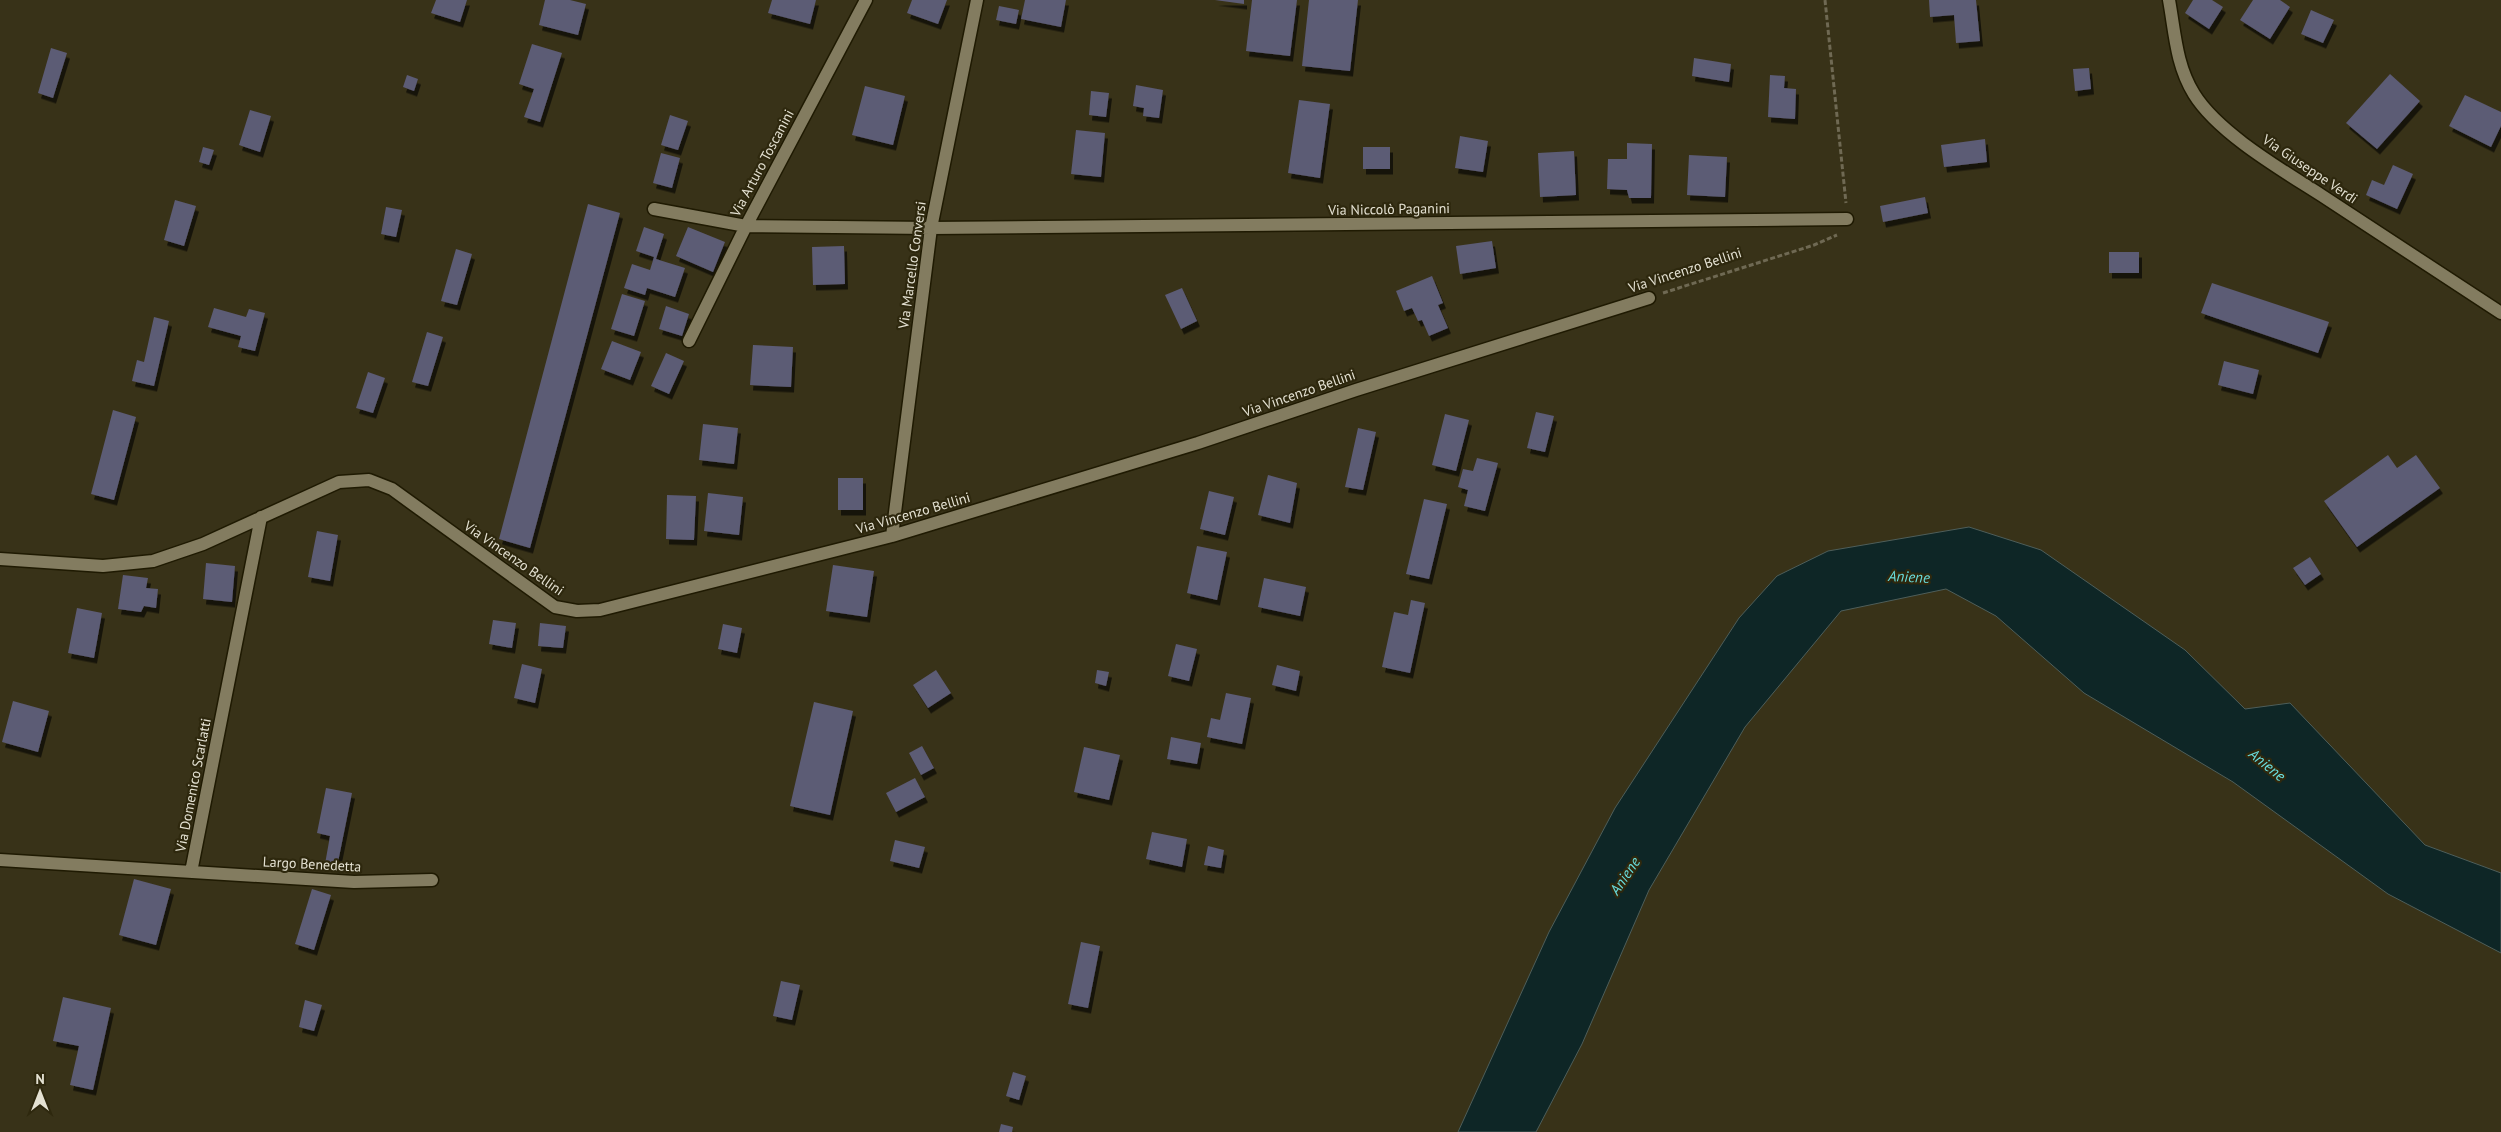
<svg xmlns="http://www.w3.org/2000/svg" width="2501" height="1132" viewBox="0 0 2501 1132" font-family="'PT Sans',sans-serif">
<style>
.water{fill:#0e2626;stroke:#4e5e5a}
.building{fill:#5c5b75;filter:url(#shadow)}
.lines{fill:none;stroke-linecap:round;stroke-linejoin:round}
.minor-casing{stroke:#1f1a02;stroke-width:15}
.path{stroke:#6f6953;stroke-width:3;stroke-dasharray:5 2.5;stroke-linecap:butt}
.minor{stroke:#837c60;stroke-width:12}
.labels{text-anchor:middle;stroke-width:4.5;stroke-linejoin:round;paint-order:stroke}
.street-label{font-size:14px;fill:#e4e1d2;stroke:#2e280e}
.water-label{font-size:15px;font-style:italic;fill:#69dedf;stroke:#2e280e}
</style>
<defs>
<filter id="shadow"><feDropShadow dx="3" dy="5.5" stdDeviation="0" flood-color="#0009"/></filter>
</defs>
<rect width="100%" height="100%" fill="#383218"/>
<path class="water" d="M1969 527 2041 550 2185 650 2245 709 2290 703 2425 845 2501 873V953L2388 894 2233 782 2084 693 1996 616 1946 589 1841 611 1745 727 1649 890 1582 1044 1536 1132H1458L1549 932 1615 808 1739 618 1777 576 1828 551Z"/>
<path class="building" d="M436 0H467L460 22 431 13Z
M545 0H570L586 4 578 35 539 25Z
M772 0H816L810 24 768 13Z
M912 0H947L938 24 907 13Z
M1025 0H1066L1061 27 1021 19Z
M1215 0H1244V4Z
M1252 0H1297L1290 56 1246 51Z
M1309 0H1358L1350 71 1302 66Z
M1929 0H1976L1980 41 1956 43 1954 15 1930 17Z
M2193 0H2212L2223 7 2209 29 2185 13Z
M2253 0H2280L2290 7 2270 39 2240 20Z
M999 6 1019 10 1016 24 996 20Z
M2311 10 2334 20 2323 43 2301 34Z
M532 44 562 53 540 122 524 117 534 89 519 84Z
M51 48 67 53 53 98 38 93Z
M1694 58 1731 64 1729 82 1692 76Z
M2089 68 2091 89 2075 91 2073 69Z
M2390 74 2420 101 2377 149 2346 123Z
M407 75 418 79 414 91 403 87Z
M1770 75 1785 76 1784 88 1796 89 1795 119 1768 117Z
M1136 85 1163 90 1159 118 1143 116 1144 108 1133 106Z
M865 86 905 96 893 145 852 135Z
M1091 91 1109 93 1106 117 1089 115Z
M2465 95 2501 112V126L2491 147 2449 126Z
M1299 100 1330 104 1320 178 1288 173Z
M250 110 271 116 260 152 239 145Z
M670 115 688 121 678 150 661 145Z
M1076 130 1105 133 1101 177 1071 174Z
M1460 136 1488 141 1483 172 1455 168Z
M1985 139 1987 162 1944 167 1941 145Z
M1627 143 1652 144 1651 198H1629L1627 190 1607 189 1608 159H1627Z
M203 147 214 150 209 165 199 162Z
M1363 147H1390V169H1363Z
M1574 151 1576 195 1540 197 1538 153Z
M661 153 680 158 672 188 653 183Z
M1689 155 1727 157 1725 197 1687 195Z
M2393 165 2413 174 2397 209 2366 195 2372 180 2384 185Z
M1925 197 1928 213 1883 222 1880 206Z
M175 200 196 206 184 246 164 240Z
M588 204 620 213 530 548 499 539Z
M386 207 402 210 396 237 381 234Z
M644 227 664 234 656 259 685 268 675 297 647 288 645 295 624 288 632 264 650 270 654 257 636 251Z
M688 227 725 242 713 272 676 256Z
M1492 241 1496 268 1460 274 1456 246Z
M844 246 845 284 813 285 812 247Z
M456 249 472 254 457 305 441 301Z
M2109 252H2139V273H2109Z
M1432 276 1443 303 1438 305 1448 328 1429 336 1422 320 1418 321 1412 308 1404 311 1396 291Z
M2212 283 2329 322 2318 353 2201 313Z
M1182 288 1197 321 1181 329 1165 295Z
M622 294 645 301 634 336 611 329Z
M666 306 689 314 682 336 659 329Z
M214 308 246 317 249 309 265 313 255 351 238 347 241 336 208 327Z
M154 317 169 321 154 386 132 381 137 360 144 362Z
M427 332 443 337 428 386 412 382Z
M612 341 641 352 630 380 601 369Z
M753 345 793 347 791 387 750 385Z
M666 353 684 361 669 394 651 386Z
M2224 361 2259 370 2253 394 2218 385Z
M368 372 385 378 373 413 356 408Z
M113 410 136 417 114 500 91 494Z
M1536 412 1554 416 1545 452 1527 448Z
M1445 414 1469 420 1456 471 1432 465Z
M703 424 738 428 734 464 699 460Z
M1358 428 1376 432 1363 490 1345 487Z
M2388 455 2397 468 2416 455 2440 488 2357 547 2324 501Z
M1477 458 1498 463 1485 511 1464 506 1468 490 1458 487 1463 469 1473 471Z
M1268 475 1297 483 1290 523 1258 515Z
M838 478H863V510H838Z
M1209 491 1234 497 1225 535 1200 529Z
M708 493 743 497 739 535 704 531Z
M667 495 696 496 694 540 666 539Z
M1424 499 1447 504 1429 579 1406 574Z
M317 531 338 535 330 581 308 577Z
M1197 546 1227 552 1217 600 1187 593Z
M2310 557 2321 574 2305 585 2293 568Z
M206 563 235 566 232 602 203 599Z
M833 565 874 571 867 617 826 611Z
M123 575 148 578 146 588 158 589 156 608 144 606 141 612 118 609Z
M1264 578 1306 587 1300 616 1258 607Z
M1411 600 1425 603 1410 673 1382 667 1394 612 1408 615Z
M77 608 102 613 94 658 68 653Z
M493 620 516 623 512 648 489 644Z
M540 623 566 626 563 648 538 646Z
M723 624 742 628 737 653 718 649Z
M1176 644 1197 649 1189 681 1168 676Z
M522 664 542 669 535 703 514 698Z
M1277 665 1300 671 1296 691 1272 685Z
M936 670 951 693 928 708 913 685Z
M1097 670 1109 672 1106 686 1095 683Z
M1226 693 1251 698 1242 744 1207 737 1211 718 1220 720Z
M13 701 49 711 38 752 2 742Z
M814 702 853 711 830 815 790 806Z
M1171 737 1201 743 1197 764 1167 759Z
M922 746 934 768 921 775 909 753Z
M1084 747 1120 755 1109 800 1074 792Z
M915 778 925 797 896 812 886 793Z
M326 788 352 793 337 867 325 864 330 836 317 833Z
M1152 832 1187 839 1182 867 1146 859Z
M895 840 925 847 919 868 890 861Z
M1208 846 1224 850 1221 868 1204 865Z
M134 879 171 889 156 945 119 935Z
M312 889 331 895 314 950 295 944Z
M1081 942 1100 946 1088 1008 1068 1004Z
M781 981 800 985 792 1020 773 1016Z
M63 997 111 1008 93 1090 70 1085 79 1046 53 1041Z
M305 1000 322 1005 314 1031 299 1027Z
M1013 1072 1026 1076 1019 1100 1006 1096Z
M1001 1124 1013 1127 1012 1132H999Z"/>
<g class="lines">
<g class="minor-casing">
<path id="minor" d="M2169 0C2175 33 2176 65 2194 94 2218 133 2282 170 2321 195 2381 234 2441 274 2501 313
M654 209 746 226 931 228 1847 219
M689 341 746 226 866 0
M892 536 931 228 977 0
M0 559 103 566 153 561 203 544 339 482 369 480 392 489 555 607 577 611 600 610 892 536 1198 443 1356 390 1649 298
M0 860 354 882 432 880
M191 872 261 517"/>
</g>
<path class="path" d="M1825 0 1846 203
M1663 293 1814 245 1837 235"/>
<use href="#minor" class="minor"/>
</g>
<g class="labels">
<g class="street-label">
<text transform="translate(762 163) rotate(-62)" y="5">Via Arturo Toscanini</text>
<text transform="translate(2310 169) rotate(34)" y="5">Via Giuseppe Verdi</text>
<text transform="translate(1389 209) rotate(-1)" y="5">Via Niccolò Paganini</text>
<text transform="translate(912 265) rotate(-82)" y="5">Via Marcello Conversi</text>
<text transform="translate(1685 270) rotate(-18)" y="5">Via Vincenzo Bellini</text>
<text transform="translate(1299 393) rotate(-19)" y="5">Via Vincenzo Bellini</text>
<text transform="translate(913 513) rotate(-16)" y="5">Via Vincenzo Bellini</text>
<text transform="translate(514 558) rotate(35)" y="5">Via Vincenzo Bellini</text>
<text transform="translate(193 785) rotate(-79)" y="5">Via Domenico Scarlatti</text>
<text transform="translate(312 864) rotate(3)" y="5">Largo Benedetta</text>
</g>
<g class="water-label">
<text transform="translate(1909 577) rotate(3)" y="5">Aniene</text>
<text transform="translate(2267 765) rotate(39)" y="5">Aniene</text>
<text transform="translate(1625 876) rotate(-56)" y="5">Aniene</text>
</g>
</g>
<g transform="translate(40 1092)" stroke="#2e280e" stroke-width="4" paint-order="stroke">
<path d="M0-4L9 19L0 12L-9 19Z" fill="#e4e1d2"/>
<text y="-8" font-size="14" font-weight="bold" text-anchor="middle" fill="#e4e1d2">N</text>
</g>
</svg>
